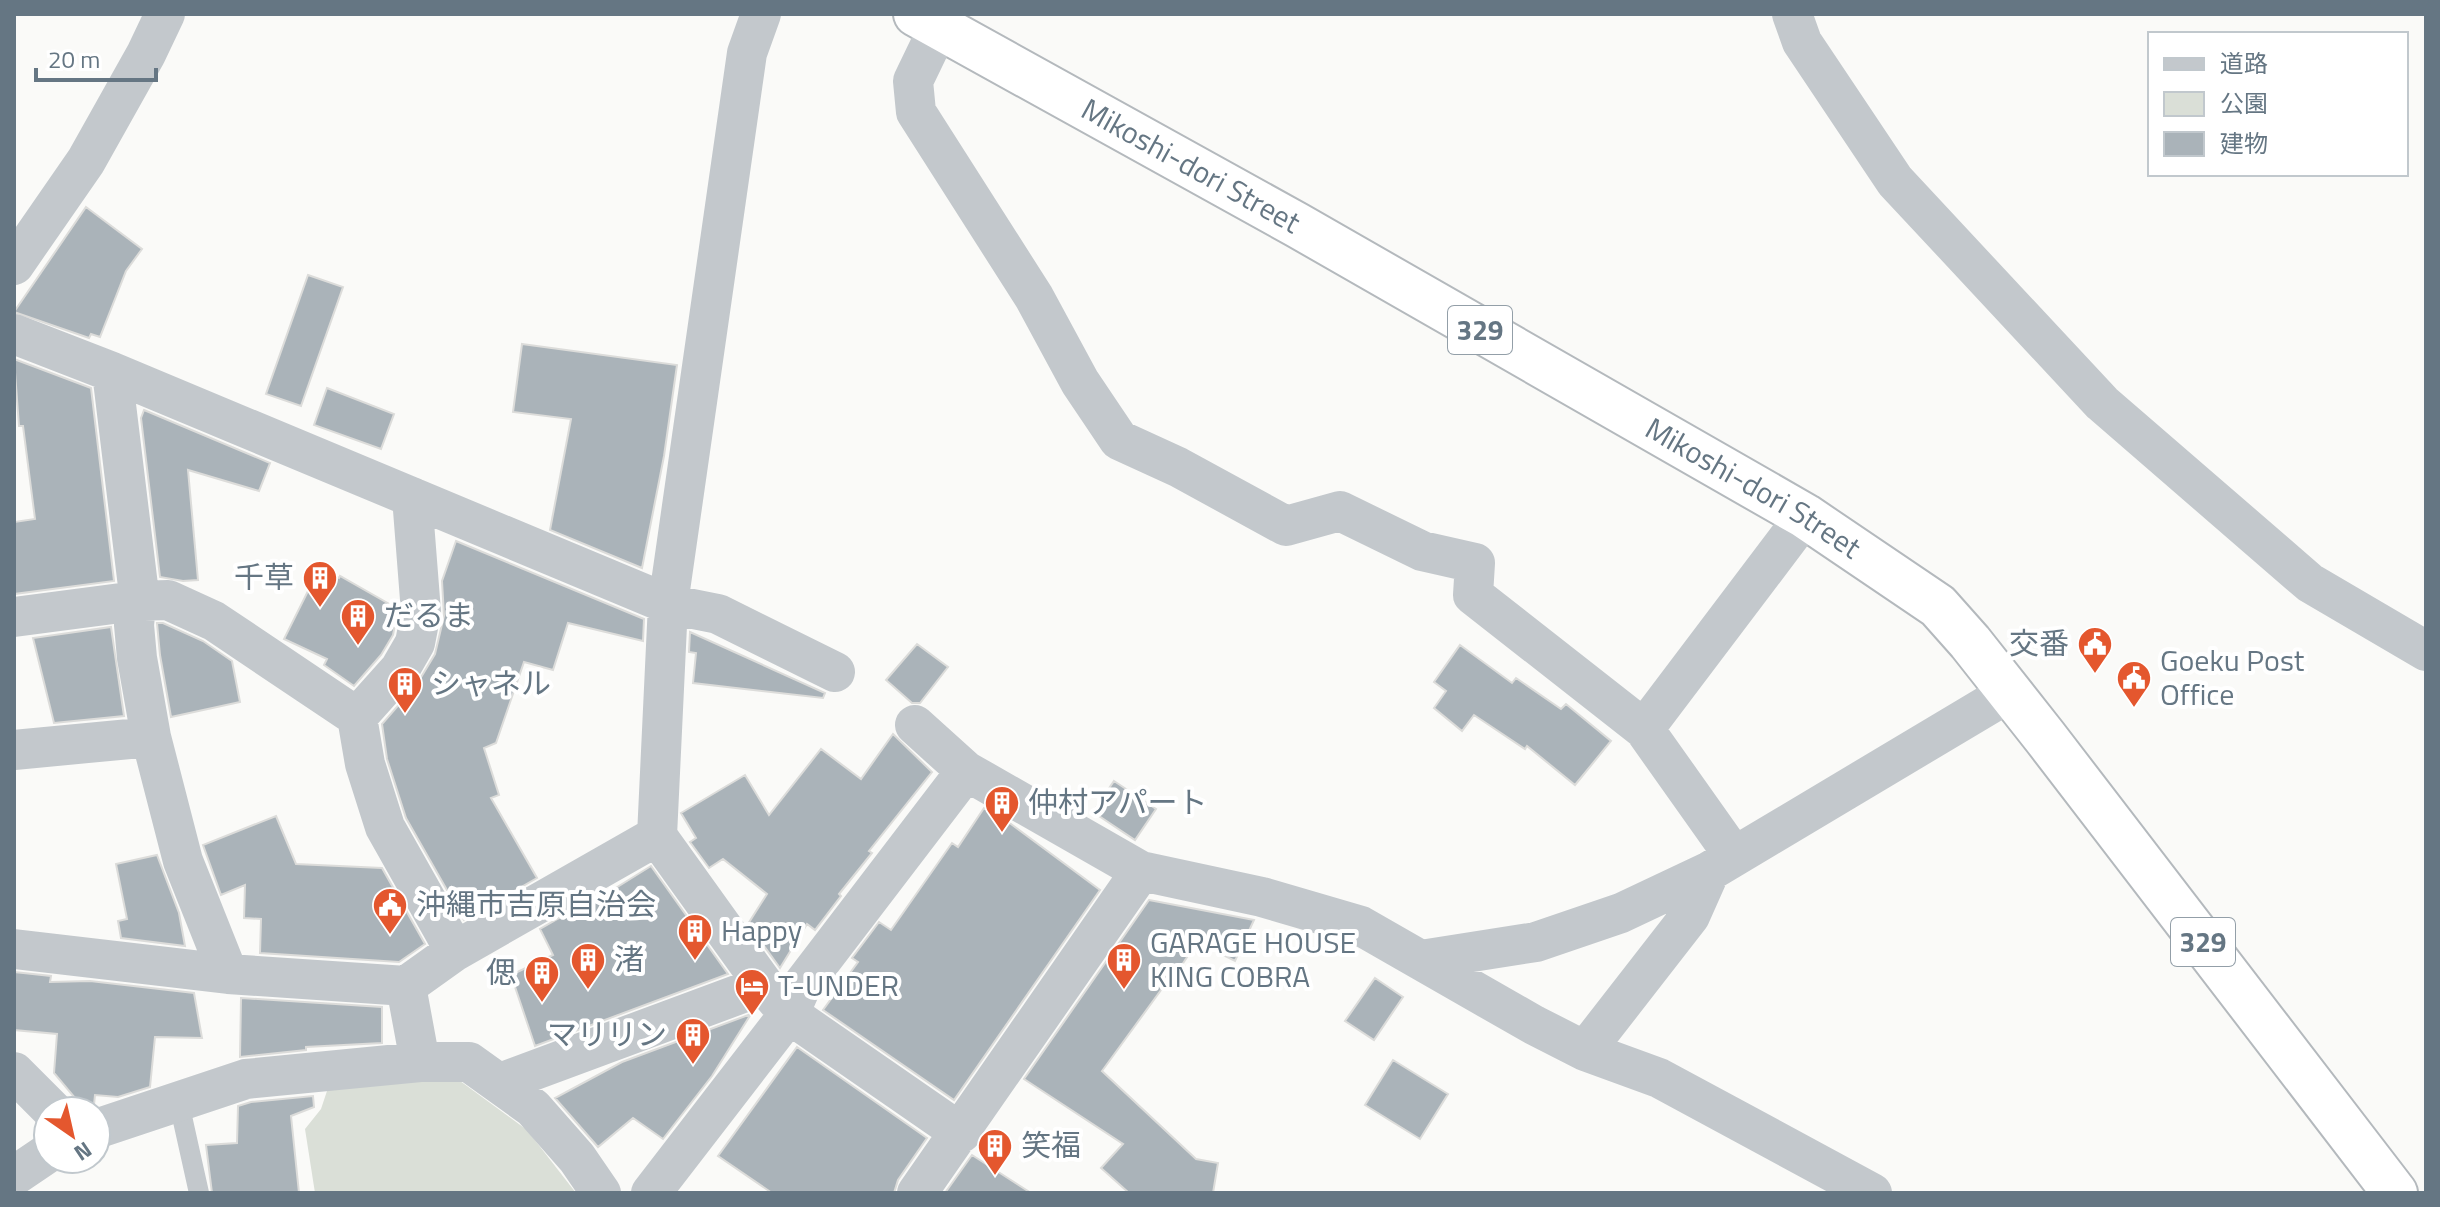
<svg xmlns="http://www.w3.org/2000/svg" width="2440" height="1207" viewBox="0 0 2440 1207" font-family="'Titillium Web','Noto Sans JP',sans-serif">
<style>
.green{fill:#dadfd7}
.building{fill:#aab3b9;stroke:#dcdcda;stroke-width:2}
.lines{fill:none;stroke-linecap:round;stroke-linejoin:round}
.highway-casing{stroke:#b4b9bd;stroke-width:48}
.lane{stroke:#c3c8cc;stroke-width:20}
.street{stroke:#c3c8cc;stroke-width:40}
.highway{stroke:#fff;stroke-width:44}
.labels{text-anchor:middle;stroke-width:8;stroke-linejoin:round;paint-order:stroke}
.shield{fill:#fff;stroke:#939fa8;stroke-width:2}
.shield-label{font-size:28px;font-weight:bold;fill:#657683}
.street-label{font-size:30px;fill:#657683;stroke:#fff}
.poi-label{font-size:30px;fill:#657683;stroke:#fff;text-anchor:start}
</style>
<rect width="100%" height="100%" fill="#fafaf8"/>
<path class="green" d="M456 1078 527 1130 576 1193H315L305 1129 321 1109 328 1088Z"/>
<path class="building" d="M86 207 142 249 126 271 100 337 91 334 89 338 14 312Z
M308 275 343 287 301 406 266 394Z
M522 344 677 365 664 456 642 568 550 530 571 419 513 412Z
M14 359 91 388 114 581 14 594V522L35 519 23 426H19Z
M327 388 394 414 381 449 314 425Z
M144 410 270 463 259 491 188 470 198 580 183 581 160 577 141 418Z
M456 541 644 619 643 641 568 623 553 670 524 662 496 743 484 748 499 795 491 798 537 878 464 920 406 818 387 759 382 724 417 684 435 654 444 616 442 581Z
M319 569 339 578 340 576 398 609 393 635 381 655 354 686 324 665 327 659 284 639Z
M157 623H163L203 641 232 661 240 702 171 717 160 655Z
M111 627 124 716 54 723 33 638Z
M690 632 825 693 823 698 693 683 696 653 689 652Z
M917 644 948 667 920 703H912L886 680Z
M1460 645 1512 683 1516 678 1561 709 1566 704 1611 741 1575 785 1527 746 1525 749 1474 715 1462 731 1434 708 1446 691 1434 682Z
M893 734 932 772 869 851 872 853 839 894 841 896 815 930 807 924 780 968 748 924 767 894 723 859 709 868 690 842 696 838 681 813 745 775 769 815 821 749 861 779Z
M1114 781 1156 809 1135 840 1093 812Z
M984 808 1007 821 1100 890 954 1100 823 1010 858 962 852 958 879 922 891 930 952 843 958 847Z
M276 816 296 864 382 868 425 944 399 962 260 953 261 919 244 918 245 885 221 895 203 845Z
M157 855 179 913 185 946 121 938 118 921 127 919 116 864Z
M651 866 728 974 535 1046 511 975 553 955 540 929 589 901 590 904Z
M1149 900 1254 920 1235 961 1197 942 1174 977 1172 975 1102 1071 1196 1159 1218 1163 1213 1193H1129L1101 1168 1123 1144 1024 1079Z
M14 972 51 976 50 982 90 981 194 993 202 1038 155 1037 150 1087 118 1097 95 1095 94 1105 85 1110 54 1073 57 1034 14 1030Z
M1375 978 1403 997 1374 1040 1345 1021Z
M241 998 382 1007V1043L306 1047V1050L240 1057Z
M751 1014 712 1076 663 1139 633 1118 598 1147 555 1098 622 1062Z
M797 1047 927 1138 898 1180 894 1193H772L718 1156Z
M1393 1060 1448 1094 1420 1139 1365 1105Z
M313 1096 314 1107 291 1116 299 1193H212L206 1145 237 1143 238 1106 251 1102Z
M972 1155 1031 1193H945Z"/>
<g class="lines">
<g class="highway-casing">
<g id="highway">
<path id="s1" d="M916 14 1297 225 1805 516 1938 606 1970 642 2045 737 2395 1193"/>
</g>
</g>
<path class="lane" d="M179 1103 199 1193"/>
<path class="street" d="M761 14 747 53 668 604 657 836 764 985 789 1014 961 1133
M1792 14 1802 42 1895 181 2102 403 2310 583 2426 651
M939 27 913 81 916 112 1034 297 1080 382 1119 440 1178 467 1286 526 1340 511 1422 551 1475 563 1473 595 1644 729 1734 856
M14 265 86 161 146 54 165 14
M14 334 112 372 668 604 718 614 835 672
M112 372 138 586 134 625 137 658 151 737 183 861 228 974
M412 497 421 612 415 643 400 669 357 717 365 764 385 827 455 951
M14 617 136 601 168 600 214 621 357 717
M915 725 966 771
M1644 729 1805 516
M14 750 151 737
M14 949 228 974 406 986 455 951 657 836
M1421 960 1536 942 1621 913 1710 871 2010 692
M406 986 420 1062
M1585 1051 1690 916 1710 871
M14 1072 53 1111
M500 1083 764 985
M96 1129 246 1079 420 1062H469L533 1108 577 1158 601 1193
M14 1176 48 1153
M651 1193 789 1014 801 987 966 771 1141 871 1262 897 1361 926 1534 1025 1585 1051 1659 1078 1872 1193
M917 1193 1141 871"/>
<use href="#highway" class="highway"/>
</g>
<defs>
<g id="building-pin" transform="scale(1.8)"><path d="M0 17L-7.5 6A9.5 9.5 0 1 1 7.5 6Z" fill="#e4572e" stroke="#fff"/><path d="M-4-6H4V6H1V3H-1V6H-4ZM-2.5-4.3h1.7v1.8h-1.7ZM.8-4.3h1.7v1.8H.8ZM-2.5-1h1.7V.8h-1.7ZM.8-1h1.7V.8H.8Z" fill="#fff"/></g>
<g id="civic-pin" transform="scale(1.8)"><path d="M0 17L-7.5 6A9.5 9.5 0 1 1 7.5 6Z" fill="#e4572e" stroke="#fff"/><path d="M-.6-6.5H3V-4.5H.6V-3L4-1V1h2V6H-6V1h2V-1L-.6-3ZM-1.2 2.5V6h2.4V2.5Z" fill="#fff"/></g>
<g id="hotel-pin" transform="scale(1.8)"><path d="M0 17L-7.5 6A9.5 9.5 0 1 1 7.5 6Z" fill="#e4572e" stroke="#fff"/><path d="M-6-4.5h1.5V1H6V5H4.5V3h-9V5H-6ZM-4 0a1.8 1.8 0 1 1 3.6 0ZM.5 0V-2.5h3Q6-2.5 6 0Z" fill="#fff"/></g>
</defs>
<g fill-rule="evenodd">
<use href="#building-pin" x="320" y="578"/>
<use href="#building-pin" x="358" y="616"/>
<use href="#civic-pin" x="2095" y="644"/>
<use href="#civic-pin" x="2134" y="678"/>
<use href="#building-pin" x="405" y="684"/>
<use href="#building-pin" x="1002" y="803"/>
<use href="#civic-pin" x="390" y="905"/>
<use href="#building-pin" x="695" y="931"/>
<use href="#building-pin" x="588" y="960"/>
<use href="#building-pin" x="1124" y="960"/>
<use href="#building-pin" x="542" y="973"/>
<use href="#hotel-pin" x="752" y="986"/>
<use href="#building-pin" x="693" y="1035"/>
<use href="#building-pin" x="995" y="1146"/>
</g>
<g class="labels">
<g class="shield">
<rect x="1448" y="306" width="64" height="48" rx="6"/>
<rect x="2171" y="918" width="64" height="48" rx="6"/>
</g>
<g class="shield-label">
<text x="1480" y="340">329</text>
<text x="2203" y="952">329</text>
</g>
<g class="street-label">
<text dy="10" stroke="none"><textPath href="#s1" startOffset="314">Mikoshi-dori Street</textPath></text>
<text dy="10" stroke="none"><textPath href="#s1" startOffset="962">Mikoshi-dori Street</textPath></text>
</g>
<g class="poi-label">
<text x="294" y="588" text-anchor="end">千草</text>
<text x="384" y="626">だるま</text>
<text x="2069" y="654" text-anchor="end">交番</text>
<text x="2160" y="671">Goeku Post<tspan x="2160" dy="34">Office</tspan></text>
<text x="431" y="694">シャネル</text>
<text x="1028" y="813">仲村アパート</text>
<text x="416" y="915">沖縄市吉原自治会</text>
<text x="721" y="941">Happy</text>
<text x="1150" y="953">GARAGE HOUSE<tspan x="1150" dy="34">KING COBRA</tspan></text>
<text x="614" y="970">渚</text>
<text x="516" y="983" text-anchor="end">偲</text>
<text x="778" y="996">T-UNDER</text>
<text x="667" y="1045" text-anchor="end">マリリン</text>
<text x="1021" y="1156">笑福</text>
</g>
</g>
<rect width="2440" height="1207" fill="none" stroke="#657683" stroke-width="32"/>
<rect x="2148" y="32" width="260" height="144" fill="#ffffff" stroke="#c1c8cd" stroke-width="2"/>
<rect x="2164" y="58" width="40" height="12" fill="#c3c8cc" stroke="#c1c8cd" stroke-width="2"/>
<text x="2220" y="72" font-size="24" fill="#657683">道路</text>
<rect x="2164" y="92" width="40" height="24" fill="#dadfd7" stroke="#c1c8cd" stroke-width="2"/>
<text x="2220" y="112" font-size="24" fill="#657683">公園</text>
<rect x="2164" y="132" width="40" height="24" fill="#aab3b9" stroke="#c1c8cd" stroke-width="2"/>
<text x="2220" y="152" font-size="24" fill="#657683">建物</text>
<g transform="translate(72 1135) rotate(146)"><circle r="38" fill="#ffffff" stroke="#c1c8cd" stroke-width="2"/>
<path d="M0-6L14 30L0 20L-14 30Z" fill="#e4572e"/>
<text y="-12" font-size="22" font-weight="bold" text-anchor="middle" fill="#657683">N</text>
</g>
<path d="M36 68v12h120v-12" fill="none" stroke="#657683" stroke-width="4"/>
<text x="48" y="68" font-size="24" fill="#657683" stroke="#ffffff" stroke-width="6" paint-order="stroke">20 m</text>
</svg>
